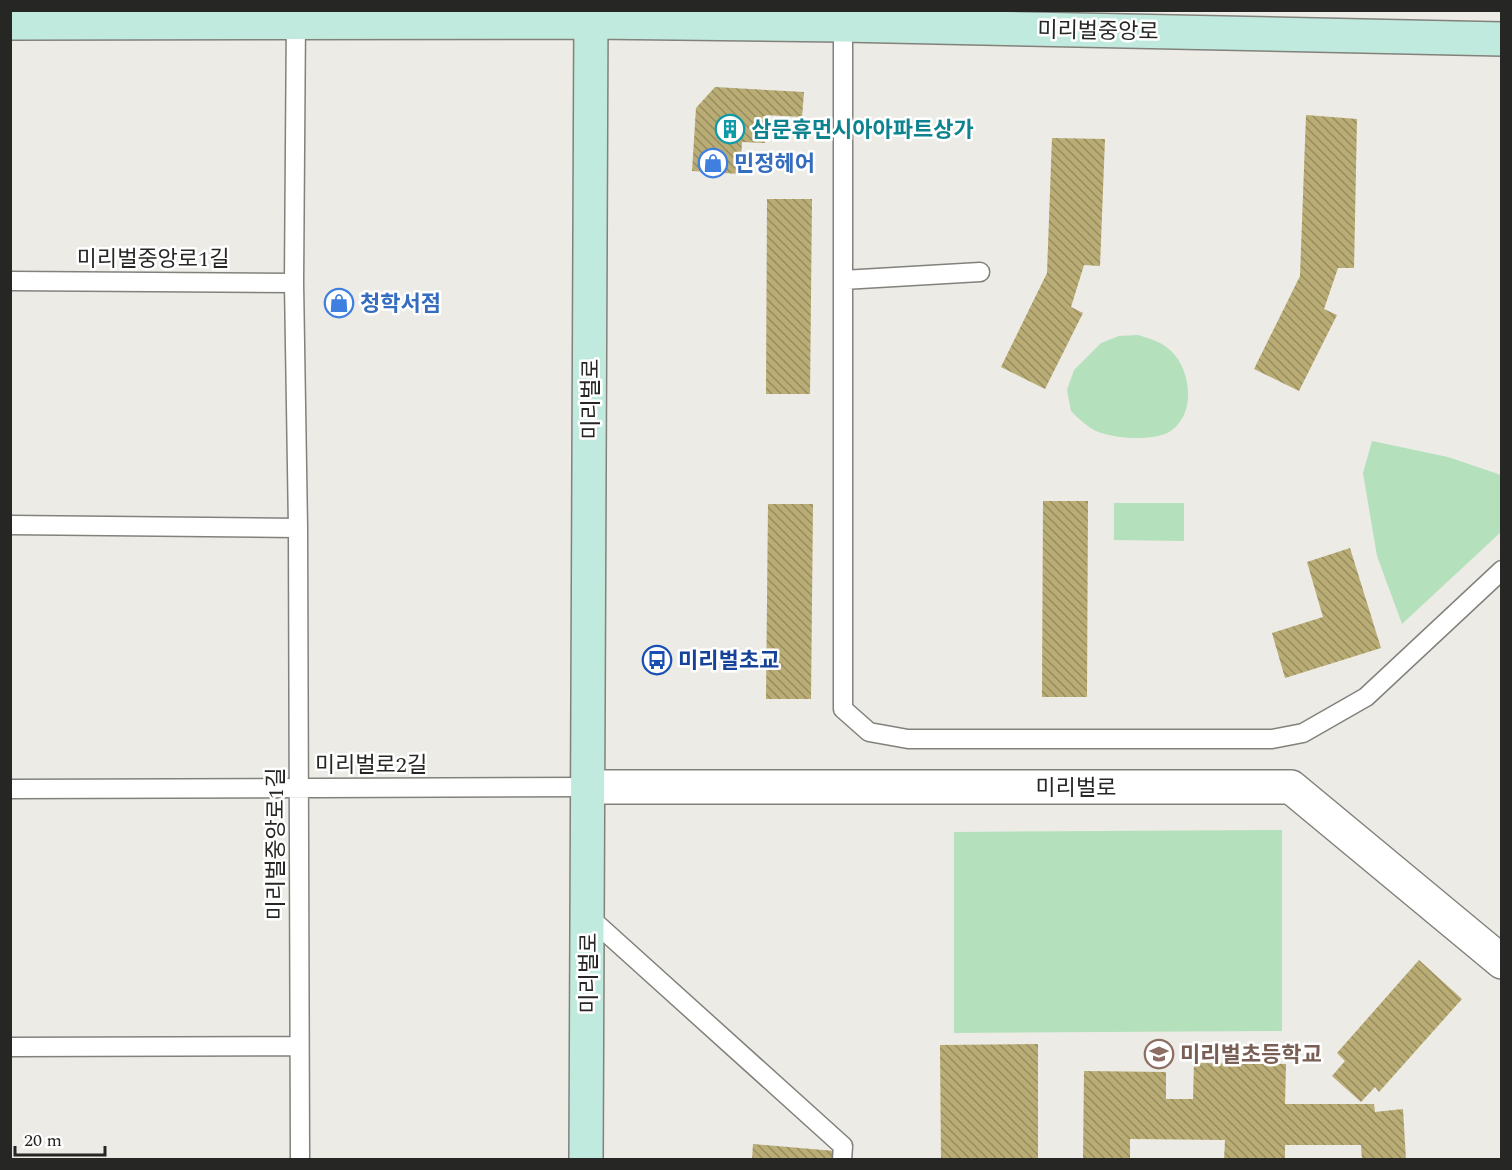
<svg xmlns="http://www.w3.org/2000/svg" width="1512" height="1170" viewBox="0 0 1512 1170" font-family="Spectral,'Noto Sans KR',serif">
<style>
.park{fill:#b4e1bb}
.building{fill:url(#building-back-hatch)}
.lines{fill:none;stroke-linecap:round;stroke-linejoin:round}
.lane-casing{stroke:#82817c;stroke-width:21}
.street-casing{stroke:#82817c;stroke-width:36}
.secondary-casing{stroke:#82817c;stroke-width:36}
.lane{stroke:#fff;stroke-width:18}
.street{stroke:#fff;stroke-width:33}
.secondary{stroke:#c0eade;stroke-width:33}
.labels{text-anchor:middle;stroke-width:5;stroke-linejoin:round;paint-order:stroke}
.street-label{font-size:22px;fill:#262624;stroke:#fff}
.culture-label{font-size:22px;font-weight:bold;fill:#0d838f;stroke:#fff;text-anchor:start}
.shop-label{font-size:22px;font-weight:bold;fill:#366cbe;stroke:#fff;text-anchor:start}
.transit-label{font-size:22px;font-weight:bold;fill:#164399;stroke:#fff;text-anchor:start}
.education-label{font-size:22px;font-weight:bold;fill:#785e54;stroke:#fff;text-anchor:start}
</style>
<defs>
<pattern id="building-back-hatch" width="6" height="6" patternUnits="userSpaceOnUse" patternTransform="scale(1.5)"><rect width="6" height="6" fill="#b9ac74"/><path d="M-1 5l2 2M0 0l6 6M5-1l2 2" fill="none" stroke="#968c5f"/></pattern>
</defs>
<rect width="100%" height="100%" fill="#ecebe5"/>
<path class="park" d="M1138 335C1151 339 1162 342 1171 351 1191 370 1196 412 1172 430 1157 442 1113 439 1096 431 1086 426 1078 418 1071 411L1067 390 1074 370 1101 343 1119 336Z
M1372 441 1448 457 1501 475V532L1402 624 1377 556 1363 473Z
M1114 503H1184V541L1114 540Z
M1282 830V1031L954 1033V832Z"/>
<path class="building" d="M715 87 804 92 802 117 766 115 765 143 742 142 740 174 692 171 696 108Z
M1306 115 1357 119 1354 268H1338L1324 309 1337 315 1299 391 1254 369 1300 276Z
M1052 138 1105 139 1100 266 1084 265 1071 307 1083 313 1045 389 1001 367 1047 273Z
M767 199H812L810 394H766Z
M1043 501H1088L1087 697H1042Z
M768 504H813L811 699H766Z
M1350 548 1381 648 1285 678 1272 633 1323 617 1307 562Z
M1419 960 1462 999 1379 1092 1375 1087 1361 1102 1332 1076 1345 1061 1337 1053Z
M1038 1044V1160H941L940 1045Z
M1194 1063 1286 1064 1285 1104H1374L1375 1112 1403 1109 1406 1160H1362L1361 1145H1285V1160H1224L1225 1140 1130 1139V1160H1083L1084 1071 1166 1072V1099H1193Z
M753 1144 835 1151 834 1160H752Z"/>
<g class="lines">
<g class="lane-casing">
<path id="lane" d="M296 15 294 283 298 528 300 1160
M843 25V709L869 732 908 739H1272L1303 733 1366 697 1502 570
M843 280 980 272
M10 281 294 283
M10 525 298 528
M10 789 588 787
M588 916 843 1146 842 1160
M10 1047 299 1046"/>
</g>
<g class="street-casing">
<path id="street" d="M588 787H1291L1502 962"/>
</g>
<g class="secondary-casing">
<path id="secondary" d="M10 23 591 22 843 25 1502 39
M586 1160 591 10"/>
</g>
<use href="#lane" class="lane"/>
<use href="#street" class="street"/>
<use href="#secondary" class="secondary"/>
</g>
<defs>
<g id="building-ring" transform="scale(1.5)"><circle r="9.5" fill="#fff" stroke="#0f9aa8" stroke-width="1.5"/><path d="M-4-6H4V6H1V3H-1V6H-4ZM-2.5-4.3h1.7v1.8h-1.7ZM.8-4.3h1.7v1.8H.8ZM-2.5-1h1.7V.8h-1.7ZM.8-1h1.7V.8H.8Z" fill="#0f9aa8"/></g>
<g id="shop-ring" transform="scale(1.5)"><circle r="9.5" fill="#fff" stroke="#3f7fe0" stroke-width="1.5"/><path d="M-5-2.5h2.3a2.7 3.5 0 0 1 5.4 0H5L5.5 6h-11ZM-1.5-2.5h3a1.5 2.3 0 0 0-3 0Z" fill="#3f7fe0"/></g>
<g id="bus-ring" transform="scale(1.5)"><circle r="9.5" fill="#fff" stroke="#1a4fb4" stroke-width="1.5"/><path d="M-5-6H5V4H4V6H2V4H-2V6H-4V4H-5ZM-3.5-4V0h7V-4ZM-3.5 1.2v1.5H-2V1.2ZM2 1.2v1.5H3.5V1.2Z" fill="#1a4fb4"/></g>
<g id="school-ring" transform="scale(1.5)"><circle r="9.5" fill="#fff" stroke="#8d6e63" stroke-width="1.5"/><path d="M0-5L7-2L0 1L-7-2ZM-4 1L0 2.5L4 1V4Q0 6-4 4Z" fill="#8d6e63"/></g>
</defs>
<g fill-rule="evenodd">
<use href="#building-ring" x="730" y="129"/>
<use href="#shop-ring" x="713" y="163"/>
<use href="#shop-ring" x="339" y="303"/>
<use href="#bus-ring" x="657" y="660"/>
<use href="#school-ring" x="1159" y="1054"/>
</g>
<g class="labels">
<g class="street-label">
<text transform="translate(1098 30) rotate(1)" y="8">미리벌중앙로</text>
<text x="153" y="266">미리벌중앙로1길</text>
<text transform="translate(590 399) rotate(-90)" y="8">미리벌로</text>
<text x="371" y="772">미리벌로2길</text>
<text x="1076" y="795">미리벌로</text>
<text transform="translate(275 844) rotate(-90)" y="8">미리벌중앙로1길</text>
<text transform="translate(588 973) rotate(-90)" y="8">미리벌로</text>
</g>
<g class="culture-label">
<text x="751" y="137">삼문휴먼시아아파트상가</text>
</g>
<g class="shop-label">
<text x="734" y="171">민정헤어</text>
<text x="360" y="311">청학서점</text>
</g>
<g class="transit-label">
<text x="678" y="668">미리벌초교</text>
</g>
<g class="education-label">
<text x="1180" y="1062">미리벌초등학교</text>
</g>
</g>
<rect width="1512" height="1170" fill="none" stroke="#262624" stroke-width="24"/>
<path d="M15 1146v9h90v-9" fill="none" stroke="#262624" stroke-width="3"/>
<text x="24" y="1146" font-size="18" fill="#262624" stroke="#ffffff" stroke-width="4.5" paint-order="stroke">20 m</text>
</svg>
